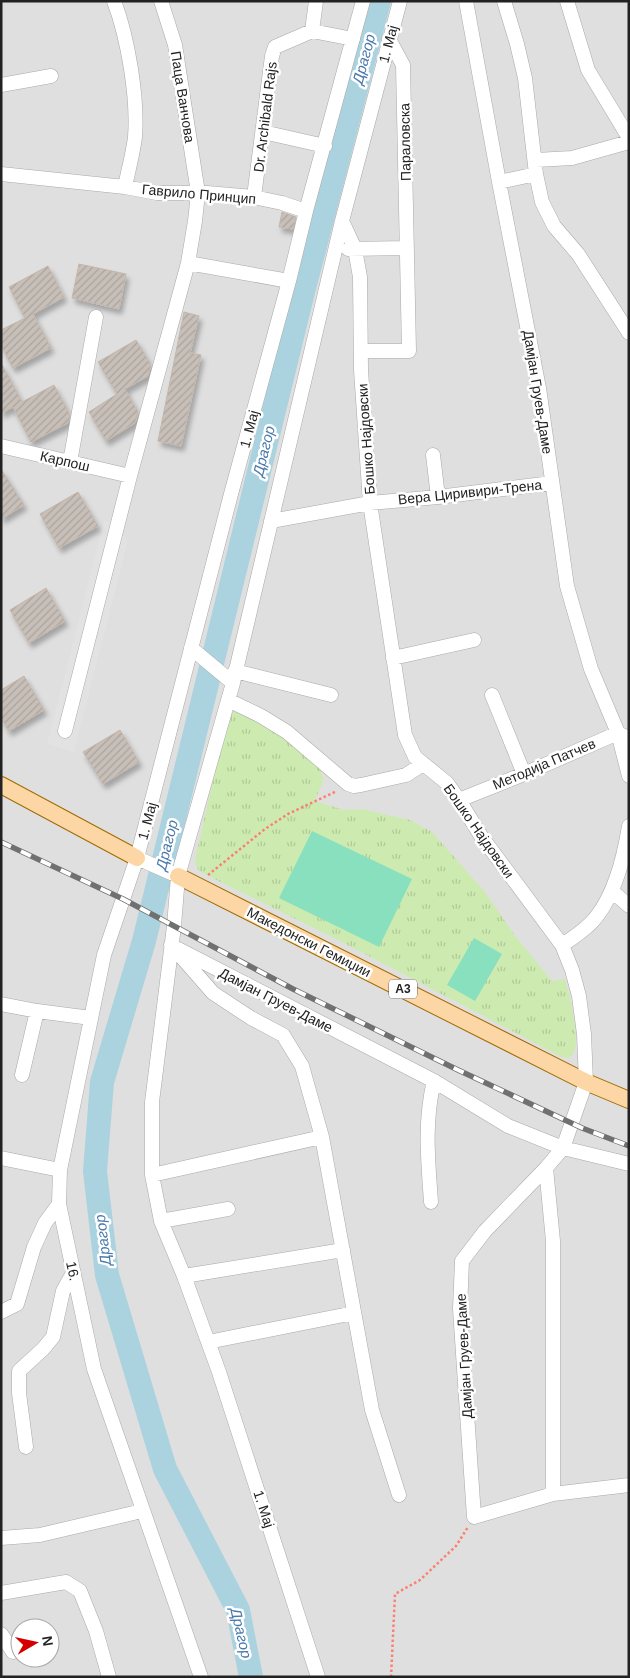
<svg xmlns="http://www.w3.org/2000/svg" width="630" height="1678" viewBox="0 0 630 1678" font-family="Helvetica,sans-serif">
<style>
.residential{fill:#e0dfdf;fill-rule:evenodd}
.grass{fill:url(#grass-tufts)}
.pitch{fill:#88e0be}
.parking{fill:#e2e2e2}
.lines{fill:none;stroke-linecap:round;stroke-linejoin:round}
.river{stroke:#aad3df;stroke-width:24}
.building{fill:url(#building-hatch);stroke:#c4b6ab;filter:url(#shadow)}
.minor-casing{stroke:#a9a9a9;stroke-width:15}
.major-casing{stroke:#a06b00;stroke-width:18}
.path{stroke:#fa8072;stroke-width:2.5;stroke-dasharray:2.5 2.5;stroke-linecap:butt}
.minor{stroke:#fff;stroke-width:14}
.major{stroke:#fcd6a4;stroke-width:16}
.rail-casing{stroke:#707070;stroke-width:5.5}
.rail{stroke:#fff;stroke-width:4;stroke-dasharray:11;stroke-linecap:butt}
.labels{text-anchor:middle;stroke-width:5;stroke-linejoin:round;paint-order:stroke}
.shield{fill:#fff;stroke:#646464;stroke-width:1}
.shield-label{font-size:12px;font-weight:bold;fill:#222}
.street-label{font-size:14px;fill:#222;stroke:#fff}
.water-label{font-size:15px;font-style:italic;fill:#4a7aab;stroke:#fff}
</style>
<defs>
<pattern id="grass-tufts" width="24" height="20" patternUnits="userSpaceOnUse" patternTransform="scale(1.25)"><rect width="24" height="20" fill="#cdebb0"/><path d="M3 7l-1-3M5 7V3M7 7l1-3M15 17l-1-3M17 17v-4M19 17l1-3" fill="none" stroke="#b0c997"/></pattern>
<pattern id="building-hatch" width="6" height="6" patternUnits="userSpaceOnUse" patternTransform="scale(1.25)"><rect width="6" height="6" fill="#c7bfb8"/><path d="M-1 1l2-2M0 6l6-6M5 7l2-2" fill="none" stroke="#aba49e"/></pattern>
<filter id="shadow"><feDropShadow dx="3" dy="5" stdDeviation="2.5" flood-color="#0004"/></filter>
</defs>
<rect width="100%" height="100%" fill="#f2efe9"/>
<path class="residential" d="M1 1H629V1677H1ZM20 1628H50V1658H20Z"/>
<path class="grass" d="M231 712H240L246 714 287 739 321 768 323 781 315 801 344 810 361 809 410 820 432 832 485 892 516 937 552 981 565 979C569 992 584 1050 570 1057 565 1059 562 1057 558 1055L338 940 200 872 195 864 196 855 228 715Z"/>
<path class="pitch" d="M312 831 412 879 379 947 279 898Z
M474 938 502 954 475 1001 447 985Z"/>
<path class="parking" d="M104 521 123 526 122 532 128 541 74 752 47 744Z"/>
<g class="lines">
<path class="river" d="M251 1677 238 1610 165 1469 107 1275 95 1171 102 1082 144 941 303 292 379 1"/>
</g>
<path class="building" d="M282 212 296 217 293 229 279 227Z
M79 264 126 274 119 309 72 298Z
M48 266 64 297 33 314 51 348 13 368 1 345V330L25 318 9 287Z
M184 312 199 316 190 353 201 355 181 446 158 441Z
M136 340 151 365 148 376 125 389 138 412 135 423 106 441 89 412 117 394 98 362Z
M1 363 22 402 54 385 70 415 68 423 31 442 13 407 1 413Z
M1 469 24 505 1 519Z
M78 492 98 526 59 548 40 514Z
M46 588 65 621 29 643 10 610Z
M24 676 44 710 9 731 1 718V690Z
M120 730 139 762 103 784 83 752Z"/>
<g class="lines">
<g class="minor-casing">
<path id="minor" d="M114 1C128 38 138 98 135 137 133 154 128 171 125 187
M466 1 499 182 539 388 567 586 591 669 618 733 629 776
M504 1 517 44 525 78 536 174 542 202 554 226 578 254 629 333
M567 1 588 70 629 138
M312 31 353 39
M1 85 51 76
M263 132 325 146
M536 160 572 158 629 142
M1 174 125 187 157 193H207L254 197 282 203 306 211
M499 182 536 174
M254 197 272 56 275 47 312 31 316 1
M342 221 355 249 360 277 361 370 370 503 405 735 415 757 447 783 459 800 481 836 562 945
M348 249 407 248
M188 263 289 281
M361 351H409L403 65 389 39
M1 446 130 476
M433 455 438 497
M70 462 96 317
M271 521 370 503 438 497 552 483
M191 648 233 683
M393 658 474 640
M235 671 331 695
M492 695 524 774
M228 700 261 716 287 732 348 784 354 786 361 785 406 775 423 764
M65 731 130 476 188 263 195 221 198 193 175 45 161 1
M459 800 524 774 618 733 626 737
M629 826C624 857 616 891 597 916 588 928 573 938 562 945L572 970 579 996 584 1034 586 1082 563 1148 546 1168 485 1231 462 1261 460 1309 474 1517 553 1494 629 1485
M137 858 178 876
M612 891 629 906
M171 945 213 993 251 1018 283 1035 302 1066 322 1137 372 1410 399 1495
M178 949 434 1081 508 1126 563 1148 629 1164
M1 1004 37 1011 91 1018
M22 1075 37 1011
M1 1158 60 1170
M546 1168 553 1241V1494
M152 1175 322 1137
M431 1202C428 1160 424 1122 434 1081
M161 1221 228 1209
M184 1276 343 1250
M1 1312 17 1304 34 1247 45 1223 59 1204
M208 1342 354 1313
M26 1447 19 1393V1371L43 1349 53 1337 63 1291 73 1273
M1 1538 40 1535 142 1511
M1 1593 66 1582 80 1591 96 1631 109 1677
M1 1634 13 1652
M201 1677 94 1369 59 1204 60 1170 104 955 137 858 231 494 289 281 306 211 363 1
M318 1677 219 1372 184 1276 161 1221 152 1175V1102L174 926 178 876 233 683 342 221 400 1"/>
</g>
<g class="major-casing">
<path id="major" d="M1 785 137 858
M178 876 586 1082 629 1100"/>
</g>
<path class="path" d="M208 875 265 829 288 814 337 791
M391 1677 395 1594 420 1580 456 1546 468 1527"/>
<use href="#minor" class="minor"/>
<use href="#major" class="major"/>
<g class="rail-casing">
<path id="rail" d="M1 842 123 899 293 989 458 1070 582 1128 629 1146"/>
</g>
<use href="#rail" class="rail"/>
</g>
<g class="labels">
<rect class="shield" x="389" y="979.5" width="28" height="19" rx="4"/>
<g class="shield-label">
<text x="403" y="993">A3</text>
</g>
<g class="street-label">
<text transform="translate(388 44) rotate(-75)" y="5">1. Мај</text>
<text transform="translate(183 97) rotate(81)" y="5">Паца Ванчова</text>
<text transform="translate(265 117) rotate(-83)" y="5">Dr. Archibald Rajs</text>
<text transform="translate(405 142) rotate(-91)" y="5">Параловска</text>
<text transform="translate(199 194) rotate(5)" y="5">Гаврило Принцип</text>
<text transform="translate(538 392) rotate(81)" y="5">Дамјан Груев-Даме</text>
<text transform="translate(249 429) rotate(-75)" y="5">1. Мај</text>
<text transform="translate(366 439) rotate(-94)" y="5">Бошко Најдовски</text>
<text transform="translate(65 461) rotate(13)" y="5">Карпош</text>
<text transform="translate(470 492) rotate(-6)" y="5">Вера Циривири-Трена</text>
<text transform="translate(544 764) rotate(-23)" y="5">Методија Патчев</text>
<text transform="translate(147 821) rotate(-75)" y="5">1. Мај</text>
<text transform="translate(479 831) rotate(55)" y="5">Бошко Најдовски</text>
<text transform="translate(309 942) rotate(27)" y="5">Македонски Гемиџии</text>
<text transform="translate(276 1000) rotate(27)" y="5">Дамјан Груев-Даме</text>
<text transform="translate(73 1271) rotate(78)" y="5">16.</text>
<text transform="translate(464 1356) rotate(-93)" y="5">Дамјан Груев-Даме</text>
<text transform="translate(264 1509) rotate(72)" y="5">1. Мај</text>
</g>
<g class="water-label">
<text transform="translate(364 59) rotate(-75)" y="5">Драгор</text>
<text transform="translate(264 451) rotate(-76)" y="5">Драгор</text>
<text transform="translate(167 845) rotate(-76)" y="5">Драгор</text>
<text transform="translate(103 1240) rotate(-97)" y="5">Драгор</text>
<text transform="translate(241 1633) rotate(77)" y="5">Драгор</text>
</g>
</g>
<rect width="630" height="1678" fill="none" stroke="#222222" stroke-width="5"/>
<g transform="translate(35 1643) rotate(81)"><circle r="24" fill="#ffffff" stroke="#a7a7a7"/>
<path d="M0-4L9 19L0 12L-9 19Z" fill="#d40000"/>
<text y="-8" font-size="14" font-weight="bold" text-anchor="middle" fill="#222222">N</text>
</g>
</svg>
